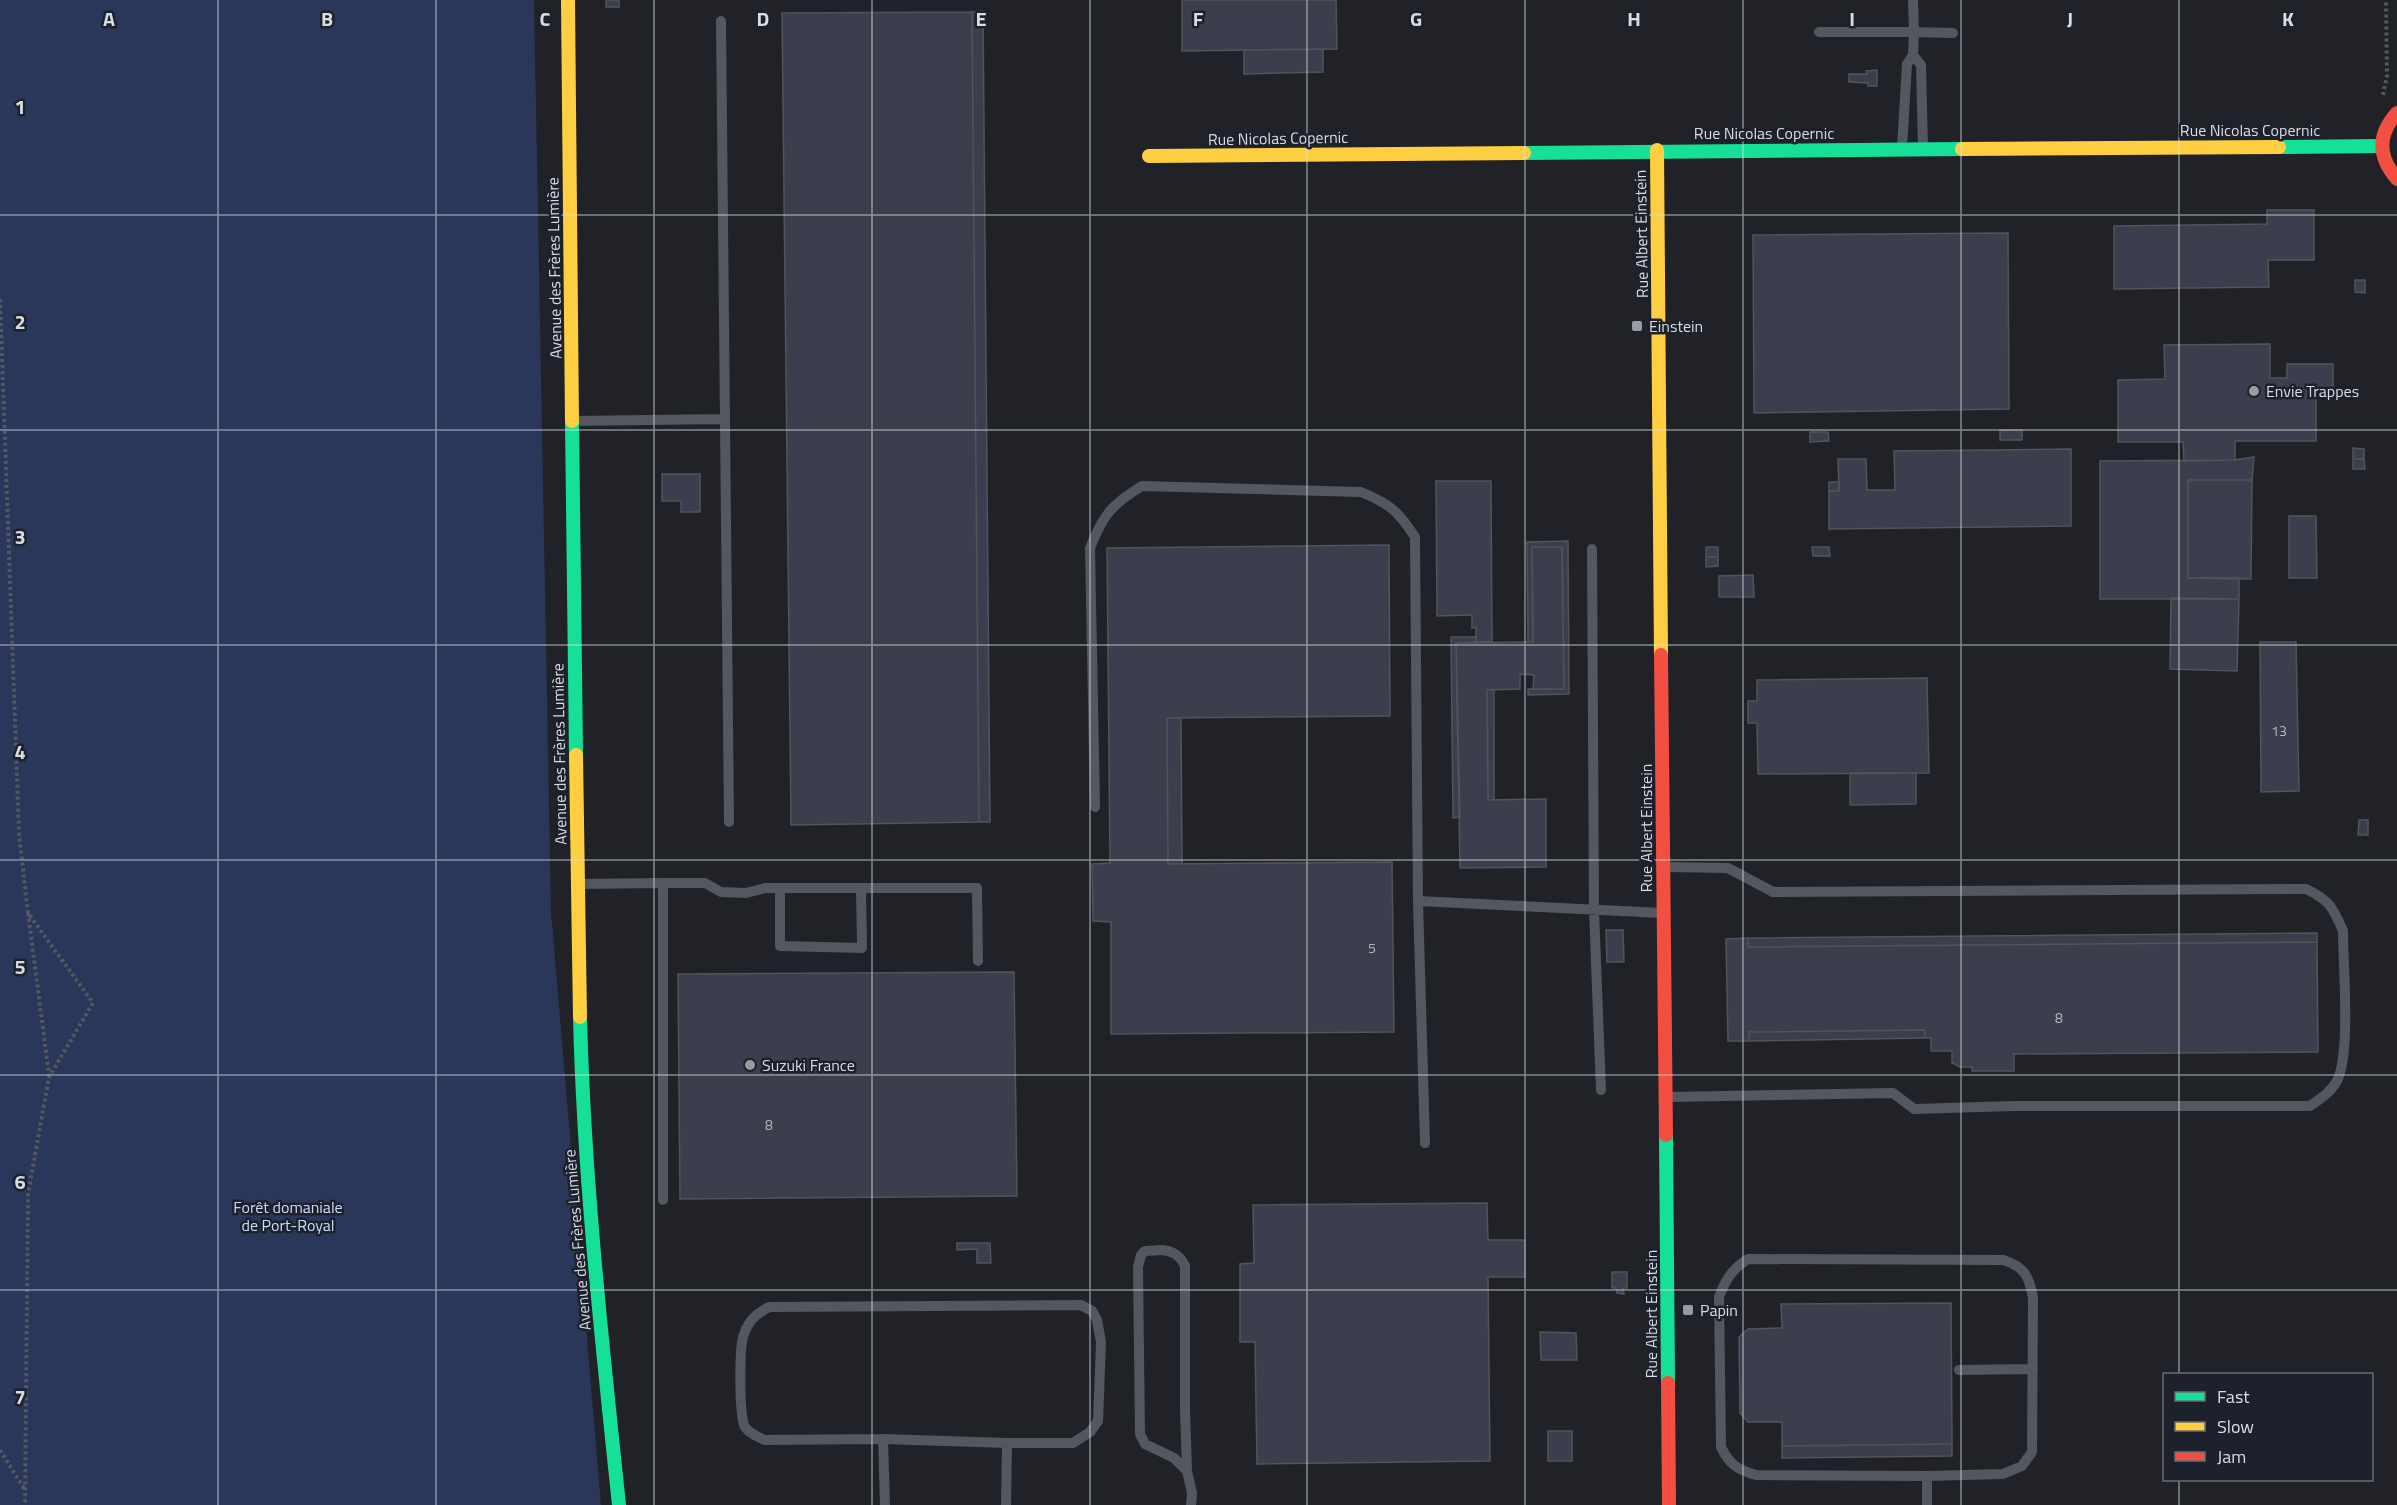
<svg xmlns="http://www.w3.org/2000/svg" width="2397" height="1505" viewBox="0 0 2397 1505" font-family="'Titillium Web',sans-serif">
<style>
.green{fill:#2a365a}
.building{fill:#3b3f4d;stroke:#535459;stroke-width:1.5}
.lines{fill:none;stroke-linecap:round;stroke-linejoin:round}
.path{stroke:#55585e;stroke-width:4;stroke-dasharray:3 3;stroke-linecap:butt}
.lane{stroke:#53575f;stroke-width:10}
.fast{stroke:#16e098;stroke-width:14}
.slow{stroke:#ffcf43;stroke-width:14}
.jam{stroke:#f24e42;stroke-width:14}
.grid{fill:none;stroke:#dadce3;stroke-width:1.5;stroke-opacity:0.55}
.poi-dot{fill:#999ba2;stroke:#1d212b;stroke-width:2}
.labels{text-anchor:middle;stroke-width:5;stroke-linejoin:round;paint-order:stroke}
.number-label{font-size:14px;fill:#b2b5be}
.street-label{font-size:16px;fill:#dadce3;stroke:#1d212b}
.poi-label{font-size:16px;fill:#dadce3;stroke:#1d212b;text-anchor:start}
.park-label{font-size:16px;fill:#ccdafe;stroke:#1d212b}
.grid-label{font-size:20px;text-anchor:middle;font-weight:bold;fill:#dadce3;stroke:#1d212b;stroke-width:5;stroke-linejoin:round;paint-order:stroke}
</style>
<rect width="100%" height="100%" fill="#202228"/>
<path class="green" d="M0 0H534L551 911 601 1505H0Z"/>
<path class="building" d="M606 0H619V7H606Z
M1182 0H1336L1337 49 1182 51Z
M983 11 990 822H979L972 12Z
M972 12 979 822 791 825 782 13Z
M1323 49V72L1244 74V50Z
M1877 70V86H1868V83L1849 82V74H1867L1866 71Z
M2267 210H2314V260H2268L2269 287 2114 289V226L2267 224Z
M2008 233 2009 409 1754 413 1753 235Z
M2355 280H2365V293L2355 292Z
M2270 344V378H2287V364H2333V394H2316V441H2235V460L2184 461 2183 442H2118V380L2165 379 2164 345Z
M2000 430H2022V440H2000Z
M1810 432H1828L1829 441 1810 442Z
M2353 448 2364 449V459H2353Z
M2071 449V526L1829 529V491H1839L1838 459H1866L1867 490H1895L1894 451Z
M2254 457 2252 480H2188V578H2239V599H2100V461L2235 460Z
M2353 459H2364L2365 469H2353Z
M662 474H700V512H681V501H662Z
M2188 480H2252L2251 579 2188 578Z
M1436 481H1491L1492 642H1476V627L1472 628V615L1437 616Z
M1829 482H1839V491H1829Z
M2289 516H2316L2317 578H2289Z
M1568 541 1569 694 1528 695V689H1564L1562 547H1532L1533 642H1528L1527 542Z
M1389 545 1390 716 1167 718 1168 864 1392 862 1394 1032 1111 1034V922L1093 921 1092 864 1110 863 1107 548Z
M1532 547H1562L1564 689H1533L1534 675 1520 674V689L1487 690 1488 800 1546 799V867L1460 868 1456 643 1533 642Z
M1706 547H1718V557H1706Z
M1812 547H1829L1830 556H1813Z
M1706 557H1718V566L1706 567Z
M1753 575 1754 597H1719V576Z
M2171 598 2239 599 2237 671 2170 669Z
M1451 637H1476V642L1456 643 1460 817 1453 818Z
M2260 642H2296L2299 791 2261 792Z
M1927 678 1929 773 1758 774 1757 723H1748V701H1757V680Z
M1487 690H1494V800H1488Z
M1167 718H1181L1182 864H1168Z
M1850 773H1916V804L1850 805Z
M2359 820H2368V835H2358Z
M1606 930H1623L1624 962H1607Z
M2317 933V942L1748 947V938Z
M1748 938V947L2317 942 2318 1052 2014 1054V1071H1972V1067H1960L1952 1063V1051H1931V1038H1925V1030L1749 1032V1041H1728L1726 939Z
M1014 972 1017 1196 680 1199 678 974Z
M1925 1030V1038L1749 1041V1032Z
M1487 1203 1488 1240H1525V1277H1488L1490 1461 1257 1464 1255 1342H1240V1264L1254 1263 1253 1205Z
M957 1243H990L991 1263H977V1249L957 1250Z
M1612 1272H1627V1288H1623L1624 1294 1617 1293 1616 1288H1612Z
M1951 1303 1952 1444 1782 1446V1422H1748L1740 1413 1739 1337 1748 1329 1782 1328 1781 1304Z
M1540 1332 1576 1333 1577 1360H1541Z
M1548 1431H1572V1461H1548Z
M1952 1444V1456L1782 1458V1446Z"/>
<g class="lines">
<path class="path" d="M2383 95 2387 76 2386 0
M0 299 19 834 28 913 93 1003 49 1077 28 1194 25 1505
M28 913 49 1075
M0 1450 25 1490"/>
<path class="lane" d="M721 21 729 822
M1819 32H1914L1913 0
M1913 55 1921 65 1923 148
M1902 148 1907 64 1913 55 1914 32 1953 33
M572 421 724 419
M1592 549 1594 910 1601 1090
M1095 807 1090 548C1103 515 1112 504 1142 486L1361 492C1390 504 1398 511 1415 537L1418 901 1663 913
M1666 867 1728 868 1773 892 2306 889C2329 900 2333 907 2343 931 2343 966 2351 1052 2337 1081 2331 1092 2320 1099 2310 1106H2013L1914 1109 1893 1093 1668 1097
M663 883H705L721 892 746 893 765 888H977L978 961
M577 884 663 883V1200
M780 888V946L862 948 861 888
M1418 901 1425 1143
M1163 1250C1175 1252 1180 1256 1185 1266V1409L1187 1471 1174 1458 1145 1444 1140 1434 1138 1267 1141 1255 1145 1251Z
M1748 1259 2003 1260C2025 1267 2029 1276 2033 1298L2032 1452 2022 1466 2003 1474 1927 1476 1756 1475C1738 1470 1729 1464 1721 1447L1719 1297C1726 1279 1732 1269 1748 1259Z
M1959 1370 2033 1369
M883 1439 765 1440C758 1437 750 1434 745 1427 739 1417 739 1345 744 1334 749 1320 756 1314 769 1307L1081 1305 1092 1311 1097 1320 1101 1342 1098 1421 1090 1432 1073 1443H1007
M1187 1471 1192 1493 1191 1505
M1927 1476V1505
M885 1505 883 1439 1007 1443 1006 1505"/>
<path class="fast" d="M2279 147 2380 146
M1524 153 1962 149
M572 421 576 755
M580 1017C584 1180 602 1342 619 1505
M1666 1135 1668 1383"/>
<path class="slow" d="M568 0 572 421
M1962 149 2279 147
M1657 150 1661 655
M1149 156 1524 153
M576 755 580 1017"/>
<path class="jam" d="M2397 113C2377 135 2378 157 2397 179
M1661 655 1666 1135
M1668 1383 1669 1505"/>
</g>
<path class="grid" d="M218 0V1505M436 0V1505M654 0V1505M872 0V1505M1090 0V1505M1307 0V1505M1525 0V1505M1743 0V1505M1961 0V1505M2179 0V1374M0 215H2397M0 430H2397M0 645H2397M0 860H2397M0 1075H2397M0 1290H2397M2179 1480V1505"/>
<g class="poi-dot">
<rect x="1631" y="320" width="12" height="12" rx="3"/>
<circle cx="2254" cy="391" r="6"/>
<circle cx="750" cy="1065" r="6"/>
<rect x="1682" y="1304" width="12" height="12" rx="3"/>
</g>
<g class="labels">
<g class="number-label">
<text x="2279" y="736">13</text>
<text x="1372" y="953">5</text>
<text x="2059" y="1023">8</text>
<text x="769" y="1130">8</text>
</g>
<g class="street-label">
<text x="2250" y="136">Rue Nicolas Copernic</text>
<text x="1764" y="139">Rue Nicolas Copernic</text>
<text transform="translate(1278 138) rotate(-1)" y="6">Rue Nicolas Copernic</text>
<text transform="translate(1641 234) rotate(-91)" y="6">Rue Albert Einstein</text>
<text transform="translate(554 268) rotate(-91)" y="6">Avenue des Frères Lumière</text>
<text transform="translate(559 754) rotate(-91)" y="6">Avenue des Frères Lumière</text>
<text transform="translate(1646 828) rotate(-90)" y="6">Rue Albert Einstein</text>
<text transform="translate(577 1240) rotate(-95)" y="6">Avenue des Frères Lumière</text>
<text transform="translate(1651 1314) rotate(-90)" y="6">Rue Albert Einstein</text>
</g>
<g class="poi-label">
<text x="1649" y="332">Einstein</text>
<text x="2266" y="397">Envie Trappes</text>
<text x="762" y="1071">Suzuki France</text>
<text x="1700" y="1316">Papin</text>
</g>
<g class="park-label">
<text x="288" y="1213">Forêt domaniale<tspan x="288" dy="18">de Port-Royal</tspan></text>
</g>
</g>
<g class="grid-label">
<text x="109" y="26">A</text>
<text x="327" y="26">B</text>
<text x="545" y="26">C</text>
<text x="763" y="26">D</text>
<text x="981" y="26">E</text>
<text x="1198" y="26">F</text>
<text x="1416" y="26">G</text>
<text x="1634" y="26">H</text>
<text x="1852" y="26">I</text>
<text x="2070" y="26">J</text>
<text x="2288" y="26">K</text>
<text x="20" y="114">1</text>
<text x="20" y="329">2</text>
<text x="20" y="544">3</text>
<text x="20" y="759">4</text>
<text x="20" y="974">5</text>
<text x="20" y="1189">6</text>
<text x="20" y="1404">7</text>
</g>
<rect x="2163" y="1373" width="210" height="108" fill="#1d212b" stroke="#696c75" stroke-width="1.5"/>
<rect x="2175" y="1392" width="30" height="9" fill="#16e098" stroke="#696c75" stroke-width="1.5"/>
<text x="2217" y="1403" font-size="18" fill="#dadce3">Fast</text>
<rect x="2175" y="1422" width="30" height="9" fill="#ffcf43" stroke="#696c75" stroke-width="1.5"/>
<text x="2217" y="1433" font-size="18" fill="#dadce3">Slow</text>
<rect x="2175" y="1452" width="30" height="9" fill="#f24e42" stroke="#696c75" stroke-width="1.5"/>
<text x="2217" y="1463" font-size="18" fill="#dadce3">Jam</text>
</svg>
